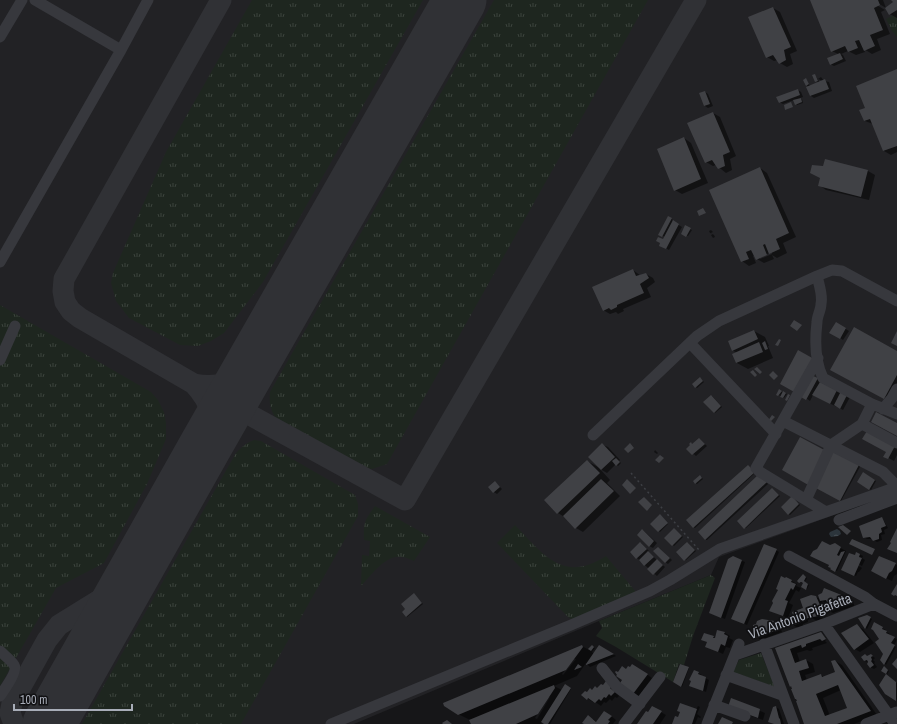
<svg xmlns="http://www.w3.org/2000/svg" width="897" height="724" viewBox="0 0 897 724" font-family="'Archivo Narrow',sans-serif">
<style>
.built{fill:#222225}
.grass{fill:url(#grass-tufts)}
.water{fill:url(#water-ripples)}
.shadow{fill:#0007;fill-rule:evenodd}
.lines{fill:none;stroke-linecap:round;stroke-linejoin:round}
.taxiway{stroke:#303135;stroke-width:21}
.runway{stroke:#303135;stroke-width:53}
.building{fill:#404145;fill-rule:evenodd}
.path{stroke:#3d3f44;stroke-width:1.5;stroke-dasharray:2 3;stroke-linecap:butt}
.minor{stroke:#37383d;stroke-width:11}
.labels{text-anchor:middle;stroke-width:3.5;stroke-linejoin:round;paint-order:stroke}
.street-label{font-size:14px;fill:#a8adb8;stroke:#111113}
</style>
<defs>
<pattern id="grass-tufts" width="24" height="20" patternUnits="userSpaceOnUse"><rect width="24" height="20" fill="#1e261f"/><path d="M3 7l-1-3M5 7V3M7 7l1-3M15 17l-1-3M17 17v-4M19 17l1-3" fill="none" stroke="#3c433d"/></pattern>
<pattern id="water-ripples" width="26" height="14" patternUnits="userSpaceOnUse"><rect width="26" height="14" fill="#2c353c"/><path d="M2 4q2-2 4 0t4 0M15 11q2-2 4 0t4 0" fill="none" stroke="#485056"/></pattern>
</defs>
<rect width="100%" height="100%" fill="#161618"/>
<path class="built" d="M0 0H897V492L719 557 711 575 599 621 354 724H0Z"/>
<path class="grass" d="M252 0H423L263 282 224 333 211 341 198 346 180 345 129 318 116 301 111 283 113 273 166 152Z
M494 0H648L387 464 372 469 364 468 275 417C270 409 269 402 270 392Z
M894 15 897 19V37L892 31 886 19Z
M0 305 151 392 158 400 164 412 166 423V439L147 484 104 563 56 588 0 686Z
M254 440 261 441 355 495 358 504V516L241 724H82L236 453C242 447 246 443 254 440Z
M375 506 430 537 414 561C411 560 406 557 402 557 385 554 371 576 361 586L362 555 369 556 370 541 364 540C363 522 365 520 375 506Z
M515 525C543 554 563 584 606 556L636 592 573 620 568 617 497 543Z
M711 575 715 578 693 636 684 665 679 664 673 682 616 647 596 636 602 628 599 621Z
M761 653 775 687 733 672 739 660Z"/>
<path class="water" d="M837 529 840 531 841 534 838 536 831 537 829 534 830 532Z"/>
<path class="shadow" d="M811 0H883L886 8 876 2 875 4 885 10 881 12 890 34 877 39 881 50 872 54 864 49 865 52 856 55 848 51 841 54 843 55 846 61 834 66 830 64 838 54 832 51Z
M893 0H897V18L890 14 894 3Z
M773 8 780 12 797 51 790 54 793 64 787 67 780 63 778 60 774 61 767 57Z
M897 70V152L891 155 884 151 873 124 865 121 866 108Z
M815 75 820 83 823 81 818 79 821 77 824 81 829 82 832 91 814 98 811 96 808 87H809L806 85V79L810 86 819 83 816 81Z
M798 90 801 92 803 97 800 98 802 99 803 103 797 105 794 100 783 104 779 102Z
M705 92 708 94 713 106 708 108 705 106 700 94Z
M713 113 720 117 736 156 730 159 732 170 726 173 716 165 713 166 706 162Z
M684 138 691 143 708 183 682 194 675 190Z
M826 160 868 171 875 175 869 200 826 190 819 185Z
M760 168 767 173 796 237 783 243 787 253 777 258 772 255 774 259 764 263 757 259 755 255 753 256 756 263 749 266 742 261ZM772 252V254L760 259V257Z
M668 217 673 220 672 221 682 227 669 250 660 245 665 237 659 234Z
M686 227 692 230 688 236 682 233Z
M711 230 713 232 711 233 714 235 715 237 713 238 711 235 713 234 710 233 709 231Z
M633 270 641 276 646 274 653 278 655 282 647 288 651 297 623 309 624 311 618 314 616 312 610 314 603 310Z
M836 323 849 331 843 340 831 332Z
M754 331 765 337 769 346H768L773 358 748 369 737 363 734 354 737 353 732 350Z
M897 352V392L891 402 832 369Z
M812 376 820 381 819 382 850 397 843 410 813 395 810 401 806 398Z
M701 379 704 382 697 388 696 387Z
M779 390 787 394 784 398 777 394Z
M712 396 722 407 715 413 714 412Z
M699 439 707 446 696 456 688 449Z
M864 439 897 448V455L894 461 885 456 887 451Z
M603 445 608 447 620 460 619 461 621 463 618 466 616 464 607 473 600 469 610 480 607 483 620 496 583 532 576 528 566 518 558 513 587 461 600 468Z
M655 450 658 453 657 454 654 452Z
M832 455 861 465 841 501 818 488Z
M748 466 755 473 695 528 693 527Z
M863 473 876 481 871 490 858 482Z
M761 476 768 484 707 540H706L699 532Z
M701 477 703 479 697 484 694 482Z
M495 482 502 489 497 494 494 492Z
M772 489 780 496 746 528H744Z
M794 498 800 505 790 515 788 514Z
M661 516 668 524 660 532 651 524Z
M882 518 888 528 884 530 885 534 881 535 882 540 877 542 872 539H867L864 537Z
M643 530 657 543 653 548 649 546Z
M675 530 683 537 674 546 665 538Z
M641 543 649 551 648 552 665 567 657 576 637 558Z
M688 543 696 551 686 560H685Z
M835 545 846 551 837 571 831 569 830 546Z
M659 548 672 560 668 564 665 562Z
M776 550 779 552 747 625 736 620Z
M857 553 863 556 862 558 865 560 862 566 855 562 854 563 862 568 859 572H858L856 576 846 571Z
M733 557 745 562 725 619 710 613Z
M895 564 897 565V574L894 576 892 581 877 574Z
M804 576 807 578 804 583 809 585 807 589 802 587 804 583H800Z
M786 578 797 584 796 586 801 588 799 592 796 590 789 603 793 605 788 618 771 611Z
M414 594 423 604 407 617 406 616Z
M816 597 820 599 844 597 854 604V606L833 613 827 610V604L822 601 824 608 820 610 823 618 817 621 812 618 808 620V622L803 624V626L798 628 793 625 805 608Z
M867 616 872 619 867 629 859 619Z
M773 622 779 625 782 632 761 640 756 637 757 624Z
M874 624 886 630 885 631 890 634 889 636 897 639 894 646 896 647 886 665 881 659 884 654Z
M857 626 863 629 874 643 860 652 855 649Z
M718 631 725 633 730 636 729 638 733 640 730 648 726 647 723 654 706 646 713 637 716 639Z
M822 634 826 640 825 641 827 643 812 648 813 650 810 651 807 650 797 653 800 662 806 660 813 664 815 672 805 675 807 680 821 675 824 677 837 672 835 661 842 665 877 715 854 724H805L798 702 792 687 791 686 777 649ZM841 690 848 708 830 716 823 698Z
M582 646 589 650 592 646 593 647 595 648 592 652 594 654 600 646 616 656 590 667 586 663 577 676 554 686 562 690 565 685 571 689 550 724 543 723 540 724H472L470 720 458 714ZM573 659H576L563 675 562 674ZM548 697H550L537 719 535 718Z
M871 655 875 658 873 660 875 662 874 663 877 667 874 669 870 667 869 663 865 661Z
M638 668 652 678 639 696 633 693 618 673 626 670Z
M688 668H689L682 687 674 682Z
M884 668 889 671 886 676 897 683V700L886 693 880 685 887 674 883 671Z
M698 673 702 675 701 676 709 680 706 692 690 685Z
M612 685 615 692 619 696 617 698 615 697 612 701 610 699 606 703 604 702 601 706 594 701 593 702 582 695 598 689Z
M731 699 765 713 763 720 734 710Z
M698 706 700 707 697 714 701 717 700 718 698 717 695 724H673L679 719 696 710Z
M652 707 666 715 660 724H638Z
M776 707 779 709 784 724H775Z
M610 715 616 720 613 724H586L593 719 597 722Z"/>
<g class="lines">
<path class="taxiway" d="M194 384C220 389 234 382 253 364
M230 404 405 500 696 0
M206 445C215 419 213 405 194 384L80 318 71 311 65 302 63 291 64 279 221 0
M14 724 10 713 12 703 47 640 59 625 122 586 133 577"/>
<path class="runway" d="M49 724 206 445 460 0"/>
</g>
<path class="building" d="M810 0H878L880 5 874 8 883 30 870 35 875 46 864 51 859 40 855 41 858 48 848 52 845 46 831 52Z
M891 0H897V10L889 15 885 8 893 2Z
M773 7 791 47 784 50 786 60 779 64 773 55 766 58 748 17Z
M840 53 843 59 830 65 827 58Z
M897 69V146L883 151 870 119 864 121 859 110 865 108 856 86Z
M815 74 818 81 815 82 812 75Z
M806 78 809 84 806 86 803 80Z
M825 79 829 89 810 96 806 87Z
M798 89 800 95 779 103 776 97Z
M705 91 710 104 704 106 699 93Z
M801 98 802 102 795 105 793 100Z
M791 102 793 107 785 110 784 105Z
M713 112 730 152 723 155 725 166 718 169 712 160 705 163 687 123Z
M684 137 701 179 674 191 657 149Z
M825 159 868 170 861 197 818 186 820 178 810 173 812 165 823 166Z
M760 167 789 233 776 239 780 249 769 254 765 244 763 245 767 255 756 260 751 250 746 252 749 259 741 262 709 190Z
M703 208 706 213 699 216 697 211Z
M668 216 672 218 662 237 658 235Z
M673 220 679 224 666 249 659 246 660 243 656 241 658 237 663 239Z
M685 225 691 228 686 237 681 234Z
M633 269 636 276 646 273 649 278 640 284 644 293 617 305V307L611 310 609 308 603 311 592 287Z
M794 320 802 325 797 331 790 326Z
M836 322 846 328 840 339 829 333Z
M854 327 897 351V375L884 399 830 370Z
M754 330 758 339 732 351 728 341Z
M897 331V346L891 343Z
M779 339 781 340 778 346 775 345Z
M765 341 768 349 765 350 762 343Z
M759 342 763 352 736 363 732 354Z
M798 350 814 359 796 393 780 384Z
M757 367 762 372 760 374 754 369Z
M753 370 757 375 755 377 750 372Z
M773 371 778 376 774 380 769 375Z
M813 376 818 378 806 400 801 397Z
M700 377 703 381 695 388 692 384Z
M820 382 837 390 830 404 812 395Z
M779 389 782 391 778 396 776 395Z
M783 391 786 393 783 398 780 397Z
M841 391 847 395 840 409 834 405Z
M788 394 790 395 787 401 785 400Z
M711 395 721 406 714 413 703 402Z
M876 412 897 423V436L871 422Z
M772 415 775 417 770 422 768 421Z
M867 431 895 446 888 459 883 457 886 452 862 439Z
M800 437 828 452 810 486 782 470Z
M699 438 705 444 692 455 686 449 690 445 689 444 691 442 692 444Z
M602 443 615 457 601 470 588 457Z
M630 443 634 448 628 453 624 449Z
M834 449 860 463 840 501 814 487Z
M660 455 664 458 659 463 655 460Z
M616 458 620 462 616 466 612 461Z
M587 460 600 473 557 514 544 500Z
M748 465 755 472 693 528 686 520Z
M863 472 875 480 869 490 857 482Z
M759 474 767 482 705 540 698 532Z
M700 475 702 478 695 484 693 481Z
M601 479 614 491 575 529 563 516Z
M627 479 636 488 630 494 622 485Z
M495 481 500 487 493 493 488 487Z
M772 488 779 495 744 529 737 521Z
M792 496 799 504 788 515 781 507Z
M644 497 652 505 647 511 638 502Z
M660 514 668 523 658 532 650 524Z
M882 517 886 526 881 528 882 532 879 534V539L873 541 870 537 863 538 859 526Z
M843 525 851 531 847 535 838 527Z
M674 528 682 536 672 546 664 538Z
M897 528V553L887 549 891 543 890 542Z
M642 529 654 541 649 547 637 535Z
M852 539 875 549 872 555 849 544Z
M822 541 830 545 835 543 841 547 837 555 839 556 841 552 845 551 835 572 830 569 831 568 828 567 829 565 810 556 813 551 817 549Z
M640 542 647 549 636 559 630 552Z
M687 542 695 550 684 561 676 552Z
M764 544 777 549 744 624 731 619Z
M658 547 670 558 665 563 653 551Z
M648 551 654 557 644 566 639 560Z
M856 552 860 554 859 557 862 558 854 576 841 570 849 553 855 555Z
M733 556 742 560 721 618 709 613 728 559Z
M879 556 896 563 892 571 889 573 886 579 871 571Z
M657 559 663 565 653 575 647 569Z
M803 574 806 577 804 581 808 584 806 590 801 587 803 583 801 582 799 583 797 581Z
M781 576 785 578 786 577 792 580 791 582 796 584 793 590 791 588 785 600 788 601 783 616 769 611 773 603 772 601 778 590 776 589Z
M897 584V596L895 595 894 596 891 594Z
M824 588 844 596 845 598 849 600V603L827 611 825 606 827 602 826 600 820 601 818 595 822 593Z
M414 593 422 603 406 617 402 612 405 609 401 604Z
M811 595 816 596 820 605 815 607 818 616 804 619 798 621 799 623 792 626 788 617 793 615 792 612 803 608 800 599Z
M867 615 871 617 865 629 858 618Z
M762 619 774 621 777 629 773 630 774 631 756 638 752 628 753 627V625L756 624 757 621Z
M874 622 883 627 882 629 887 631 886 633 895 637 891 643 895 645 884 665 880 660 883 654 875 642 879 639 873 630 871 629Z
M857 624 869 639 854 650 841 633Z
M717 630 725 632 724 634 728 636 725 646 721 644 718 652 705 647 707 642 701 640 704 633 714 636 713 638H715Z
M821 632 826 639 822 641 820 639 806 644V646L802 648 801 645 790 649 795 663 806 659 809 668 799 671 802 681 821 674 822 677 835 672 831 661 835 660 871 711 837 724H804L796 701H797L796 699H795L791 689H792L791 686 790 687 775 648ZM838 685 847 708 825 716 816 694Z
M582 645 583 647 566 670 458 715 444 706 443 703Z
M592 645 594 647 591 651 588 649Z
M599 645 614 654 586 665V664Z
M865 654 867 656 871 654 873 656 871 657 872 660 871 661 874 665 870 668 867 664 868 662 867 660 864 661 861 657Z
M897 658V669L892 664Z
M578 664 582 667 574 670Z
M632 664 648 674 633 694 620 683 622 680 616 676 617 675 615 672 616 671 618 672 622 666 626 669 628 666 630 667Z
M680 664 689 667 681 687 673 682Z
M884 666 888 670 886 674 881 671Z
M694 670 699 672 698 674 706 677 703 691 689 686 691 681 689 680Z
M886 674 896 682V701L885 694 879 685Z
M606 681 612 686 610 688 615 692 611 696 609 694 606 698 604 697 601 701 599 699 595 703 588 698 587 700 581 695 585 691 587 692 590 688 592 690 595 686 597 688 601 684 603 685Z
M565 684 571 688 548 724H544L541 722Z
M554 685 555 688 538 714 516 724H471L469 720Z
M731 698 760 709 758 718 728 707Z
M680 703 697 709 692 724H672L675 716 678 717 680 712 677 711Z
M652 706 662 711 653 724H637L646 711 648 712Z
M776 706 779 718 780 719 781 724H774L768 722 773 707Z
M604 711 612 716 608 720 610 721 608 724H584L582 723 588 715 596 722Z
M722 717 733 722 732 724H718Z
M447 720 452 724H443L442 723Z"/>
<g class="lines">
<path class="path" d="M631 473 700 551"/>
<path class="minor" d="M35 0 121 50 148 0
M0 37 22 0
M0 262 121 50
M817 276C819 285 823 295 821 304 821 310 817 316 817 322 815 339 815 362 823 378L872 404 897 414
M690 343 776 434
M818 358 756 468 760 472 826 512
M0 360 15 326
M883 409 892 398 897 389
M783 421 883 472 897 486
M862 424 897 443
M593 435 697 336 719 321 817 276 832 270 842 271 897 301
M806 500 831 445 862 424 872 404
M839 520 897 498
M789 556 865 597 874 604 897 616
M824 624 895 724
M764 644 794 724
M0 651C4 655 11 660 14 665 18 671 4 690 0 696
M735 655 824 624 874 604
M602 668 617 687 640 704
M726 675 782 695
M714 705 745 716
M331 724 571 625 650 591 670 580 720 549 897 487
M624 724 660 677
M707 724 739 644
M866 724 897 712"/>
</g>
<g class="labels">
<g class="street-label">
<text transform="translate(800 616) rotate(-20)" y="5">Via Antonio Pigafetta</text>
</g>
</g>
<path d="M14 704v6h118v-6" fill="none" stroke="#a8adb8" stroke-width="2"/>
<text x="20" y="704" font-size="12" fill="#a8adb8" stroke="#111113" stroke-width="3" paint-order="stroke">100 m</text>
</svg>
